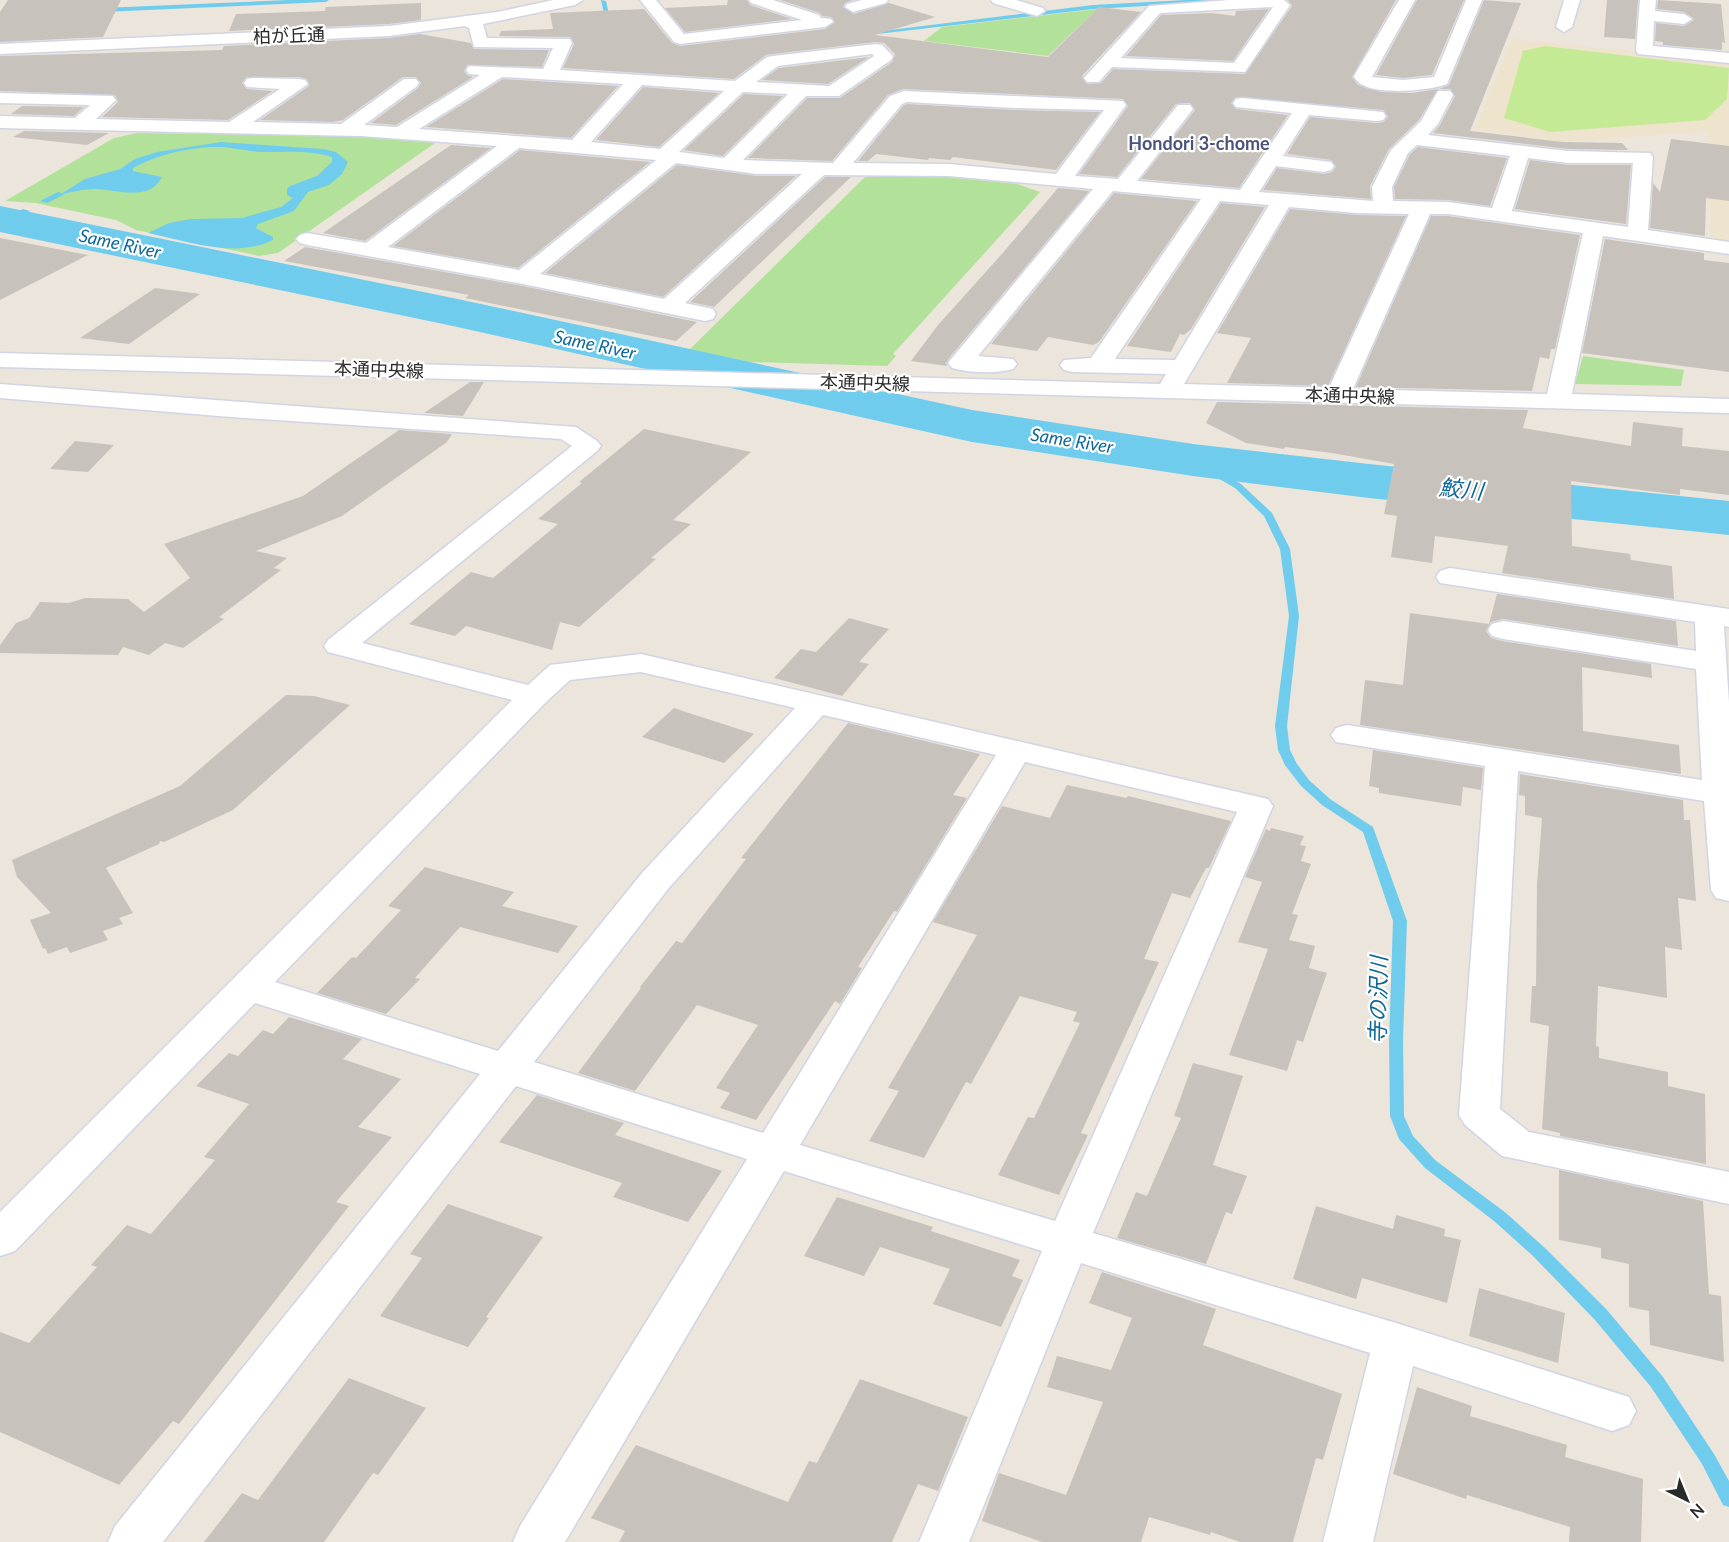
<svg xmlns="http://www.w3.org/2000/svg" width="1729" height="1542" viewBox="0 0 1729 1542" font-family="Lato,'Noto Sans JP',sans-serif">
<style>
.education{fill:#eee3cc}
.green{fill:#b2e299}
.pitch{fill:#c5ea95}
.water{fill:#70cced}
.lines{fill:none;stroke-linecap:round;stroke-linejoin:round}
.stream{fill:#70cced;fill-rule:evenodd}
.river{fill:#70cced;fill-rule:evenodd}
.building{fill:#c7c2bc}
.minor-casing{stroke:#d1d5e3;stroke-width:3}
.minor{fill:#fff;fill-rule:evenodd}
.labels{text-anchor:middle;stroke-width:4.5;stroke-linejoin:round;paint-order:stroke}
.far-street-label{font-size:18px;fill:#2a2a2a;stroke:#fff}
.far-neighbourhood-label{font-size:18px;font-weight:bold;fill:#4b537a;stroke:#fff}
.far-water-label{font-size:18px;font-style:italic;fill:#0e699a;stroke:#fff}
.water-label{font-size:22px;font-style:italic;fill:#0e699a;stroke:#fff}
</style>
<rect width="100%" height="100%" fill="#ece5dc"/>
<path class="education" d="M1512 39 1729 61V240L1711 238 1708 131 1565 142 1475 129Z"/>
<path class="green" d="M1097 9 1048 56 924 41 942 27Z
M137 133 349 136 435 143 278 253 259 256 136 230 116 220 35 203 5 201 114 138Z
M935 176 1017 184 1040 192 893 354 896 356 887 366 751 362 689 350 865 177Z
M1583 356 1684 370 1681 386 1575 384Z"/>
<path class="pitch" d="M1545 46 1729 68 1727 99 1705 120 1550 132 1504 118 1523 51Z"/>
<path class="water" d="M221 142 323 149 336 152 348 162 342 174 329 185 308 192 294 211 258 224 256 228 273 237V240C235 259 187 241 148 233L169 223 191 219 242 218 281 207 293 198 287 195V189L290 186 317 176 332 162V157C311 150 286 152 264 152 250 152 236 148 222 147 194 146 158 154 133 168V171L162 177C149 203 116 189 95 189 84 189 73 192 61 194L85 179 120 169 135 159 157 152Z"/>
<g class="lines">
<path class="stream" d="M288 0H329L326 2 102 12 99 10 102 8Z
M601 0 606 1 612 28 607 27Z
M1186 0H1219L1216 2 1093 9 877 34 874 32 1093 5Z
M58 192 65 194 47 203 40 201Z
M23 209 30 211 9 222 2 220Z
M1193 457 1241 484 1272 513 1290 549 1299 616 1287 726 1290 750 1297 764 1309 780 1330 799 1373 827 1407 921 1403 1041 1404 1116 1413 1136 1435 1160 1506 1213 1545 1248 1607 1310 1663 1377 1714 1454 1729 1481V1507L1723 1505 1702 1464 1651 1387 1595 1320 1533 1256 1494 1221 1425 1168 1399 1139 1390 1116 1389 1041 1393 921 1363 832 1322 805 1301 786 1285 765 1278 750 1275 726 1289 616 1280 549 1264 516 1235 488 1190 462V458Z"/>
<path class="river" d="M0 206 453 298 972 410 1193 444 1369 464 1729 501V535L1369 498 1193 476 972 442 453 326 0 232Z"/>
</g>
<path class="building" d="M8 0H121L103 37 0 42V12Z
M728 0H747L750 5 792 19 685 32 665 8 727 5Z
M780 0H853L845 3 843 7 854 14 889 3 935 17 875 35 1048 57 1099 7 1141 12 1082 76 1087 84 1101 83 1113 69 1245 74 1292 6 1288 0H1396L1352 77 1358 85 1382 92 1412 93 1438 89 1419 120 1389 149 1370 186 1371 199 1263 190 1277 168 1324 174 1332 172 1336 167 1331 160 1287 154 1310 117 1377 123 1383 122 1388 117 1383 110 1236 97 1231 103 1236 109 1288 115 1239 188 1141 179 1195 110 1190 103 1176 104 1117 177 1079 174 1128 106 1123 99 903 89 888 95 832 161 748 158 807 98H840L892 62 895 54 884 43 876 42 773 54 766 55 734 79 563 68 574 44 570 37 499 36 501 31 553 29 550 13 644 9 672 43 680 46 825 29 835 22 831 17 822 16 820 13Z
M1417 0H1464L1432 75 1403 78 1376 75Z
M1484 0 1521 3 1470 131 1563 142 1622 143 1628 150 1568 149 1433 133 1440 125 1455 96 1450 89H1439L1449 85Z
M1607 0H1638L1635 39 1604 37Z
M1658 0 1721 4 1725 43 1722 42V50L1663 45V42L1655 41 1656 23 1684 26 1694 20 1684 12 1657 9Z
M421 3V20L389 24 229 31 236 14 325 11 326 7Z
M1269 9 1233 61 1126 56 1161 15 1211 13 1235 16 1236 11Z
M420 34 471 43 474 49 549 50 542 67 467 65 464 71 467 75 473 77 396 125 371 123 418 88 421 83 416 77H403L343 120 333 122 260 120 309 86 307 79 299 77H247L242 83 247 89 273 91 228 120 102 117 118 102 115 95 0 91V56L222 50 224 46 389 38Z
M869 57 828 84 762 80 779 68Z
M503 79 618 86 571 138 426 127Z
M643 87 719 93 659 147 596 140Z
M744 94 783 96 723 156 684 150Z
M907 104 1015 110 1100 112 1056 170 953 157 950 160 929 158 928 160 876 154 868 161H858L903 106Z
M22 106 84 107 74 116 11 114Z
M24 131 109 133 87 145 13 137Z
M1671 139 1729 146V201L1706 198 1705 236 1650 228 1653 183 1660 192Z
M451 145 491 148 365 241 323 233Z
M1418 147 1507 158 1490 206 1448 200 1395 199 1394 187 1410 154Z
M520 150 650 162 518 268 393 246Z
M1530 160 1568 165H1631L1626 224 1515 209Z
M677 165 757 176H796L663 297 545 273Z
M825 177H851L714 307 690 302Z
M1058 188 1089 191 950 357 946 363 947 366 911 361 938 325 1001 255Z
M1114 193 1197 201 1099 342 1093 345 1048 337 1037 351 991 344Z
M1221 203 1265 207 1191 329 1184 335 1180 334 1171 352 1127 346Z
M1290 209 1356 215 1406 216 1328 386 1227 383 1251 338 1217 333Z
M1431 216H1448L1580 235 1555 349H1551L1549 359 1540 357 1532 391 1356 387Z
M0 238 88 255 0 300Z
M1605 239 1704 253V260L1729 263V372L1582 353Z
M305 247 523 286 697 322 676 341 465 298 469 295 284 261Z
M155 288 200 294 129 344 80 338Z
M470 382H484L463 416 424 413Z
M1217 402 1528 410 1523 428 1631 446 1633 422 1683 428 1682 446 1729 451V495L1680 489V495L1571 481 1572 546 1630 554 1631 560 1672 566 1674 599 1502 573 1508 546 1435 536 1432 563 1391 557 1397 516 1384 514 1394 464 1332 453 1285 447 1284 449 1246 443 1206 423Z
M644 429 751 452 673 520 691 524 651 558 656 559 579 627 560 622 552 650 466 626 455 636 409 624 471 572 493 578 558 524 538 519 582 483 579 482Z
M399 430 452 434 447 442 342 516 256 551 287 558 274 568 281 570 219 617 224 619 183 648 165 643 149 655 123 647 118 655 0 653V645L16 623 29 618 40 602 69 603 85 598 128 599 144 612 190 578 164 544 303 496Z
M75 441 114 445 88 472 50 469Z
M1497 594 1676 621 1678 646 1503 619 1491 622 1486 631 1491 638 1502 641 1651 664 1652 678 1582 667 1583 731 1679 745 1681 774 1360 725 1365 680 1403 685 1410 613 1489 624Z
M849 618 889 629 859 662 869 664 842 696 774 678 801 649 816 652Z
M286 695 314 696 350 705 233 810 164 842 160 841 159 844 106 868 133 913 119 918 123 924 103 931 108 940 70 953 67 947 48 954 45 948 43 949 30 920 51 913 17 877 12 860 180 786Z
M674 708 689 713 754 734 724 763 642 737Z
M848 723 980 754 953 795 967 798 897 912 894 911 858 967 862 968 840 1004 835 1001 756 1120 720 1108 730 1093 716 1088 758 1025 697 1005 635 1091 578 1073 641 988 640 987 676 941 682 943 746 859 741 858Z
M1373 750 1483 768 1481 790 1463 787 1461 806 1379 793V788L1369 786Z
M1520 774 1683 800 1684 820H1690L1696 901 1678 898 1682 950 1665 947 1667 998 1598 986 1596 1046 1599 1047V1058L1668 1072V1086L1705 1094 1706 1164 1560 1136V1133L1542 1129 1549 1026 1530 1022 1532 986H1536L1537 885 1542 818 1525 815V796L1519 795Z
M1067 785 1126 798 1128 796 1231 821 1209 868H1206L1190 898 1172 893 1144 959 1159 962 1081 1133 1088 1135 1059 1195 998 1175 1028 1117 1034 1118 1080 1023 1073 1021 1077 1012 1020 996 971 1084 966 1082 924 1158 869 1141 899 1091 888 1088 977 935 933 922 1002 806 1050 818Z
M1271 828 1304 836 1300 845 1306 846 1301 861 1311 864 1292 914 1298 915 1289 940 1315 946 1309 968 1327 973 1303 1042 1297 1040 1287 1071 1229 1055 1268 949 1238 942 1262 882 1245 877 1266 829 1270 831Z
M425 867 514 892 502 906 578 926 558 953 460 927 415 978 420 979 386 1014 317 993 352 957 356 958 401 910 388 906Z
M289 1017 362 1039 343 1059 401 1079 358 1127 392 1137 336 1202 349 1206 179 1424 173 1421 119 1485 0 1432V1332L29 1343 97 1267 91 1265 127 1225 151 1234 215 1160 204 1157 249 1104 196 1086 229 1053 238 1056 263 1030 273 1034Z
M1193 1063 1243 1076 1213 1165 1247 1176 1232 1214 1226 1212 1206 1264 1117 1238 1136 1192 1147 1196 1181 1118 1174 1116Z
M537 1095 624 1123 615 1135 722 1171 688 1222 613 1197 622 1183 499 1142Z
M1559 1170 1703 1201 1709 1294 1721 1296 1724 1362 1650 1345 1649 1311 1629 1307V1264L1601 1258V1248L1559 1240Z
M837 1197 933 1227 931 1231 1020 1260 1012 1276 1023 1280 1001 1327 933 1304 950 1269 880 1247 864 1276 804 1256Z
M448 1204 543 1237 486 1317 489 1318 468 1347 380 1316 422 1258 410 1254Z
M1316 1206 1393 1229 1396 1215 1445 1229 1444 1236 1461 1240 1447 1303 1362 1278 1356 1299 1293 1279Z
M1102 1272 1216 1309 1203 1345 1342 1394 1323 1460 1316 1458 1293 1542H1240L1211 1532 1210 1535 1149 1517 1141 1542H1042L982 1521 999 1473 1066 1495 1103 1402 1047 1387 1057 1356 1111 1370 1132 1318 1089 1303Z
M1479 1288 1565 1313 1558 1363 1469 1336Z
M349 1378 426 1408 378 1475 373 1473 324 1542H204L242 1493 258 1500Z
M860 1379 968 1417 938 1491 918 1484 892 1542H619L625 1531 591 1518 636 1445 788 1502 809 1461 817 1463Z
M1417 1387 1472 1406 1470 1416 1567 1445 1565 1457 1643 1479 1641 1542H1569L1570 1527 1467 1495 1466 1499 1393 1474Z"/>
<g class="lines">
<g class="minor-casing">
<path id="minor" d="M553 0H583L575 5 483 24 487 38 570 39 572 43 560 70 735 81 767 57 773 56 876 44 882 45 893 56 891 60 839 96H806L743 160 833 163 890 96 904 91 1123 101 1126 105 1075 176 1118 179 1178 105H1190L1193 109 1190 113 1137 181 1240 190 1292 113 1236 107 1233 103 1236 99 1242 98 1383 112 1386 116 1383 120 1377 121 1309 115 1283 156 1331 162 1334 166 1331 170 1324 172 1276 166 1259 192 1373 201 1372 187 1391 150 1421 121 1438 91H1450L1453 95 1438 124 1428 135 1568 151 1650 153 1653 157 1648 230 1729 242V254L1603 236 1572 394 1729 399V413L0 367V353L1160 384 1166 374 1072 372 1064 370 1060 365 1064 360 1091 358 1201 199 1113 191 978 356 1013 359 1017 364 1013 369C995 374 970 373 952 368L948 363 952 358 1093 189 949 176 824 175 685 303 713 309 716 314 713 319 705 321 523 284 307 245 300 243 296 239 300 235 307 233 366 243 497 146 361 136 0 128V116L75 118 90 105 0 103V93L113 96 116 100 96 119 229 122 280 89 247 87 244 83 247 79 253 78 299 79 305 80 308 84 253 122 341 124 404 79H416L419 83 416 87 364 125 397 127 480 75 469 74 466 70 469 66 543 69 553 48 474 47 469 28 465 26 389 36 0 54V44L389 26 497 12ZM872 54 874 56 829 86 756 82 778 66ZM502 77 623 84 572 140 419 129ZM642 85 724 91 660 149 591 142ZM743 92 788 94 724 158 679 152ZM907 102 1015 108 1104 110 1056 174 949 164 853 163 902 104ZM1417 145 1510 156 1492 208 1448 202 1393 201 1392 187 1408 153ZM519 148 656 160 519 270 388 247ZM1528 158 1568 163H1633L1628 227 1512 211ZM676 163 757 174H802L664 299 540 274ZM1220 201 1269 205 1175 360 1115 359ZM1289 207 1356 213 1409 214 1329 388 1184 384ZM1430 214H1448L1583 233 1547 394 1353 389Z
M640 0H656L684 34 802 20 751 3 749 0H773L819 15 821 18 831 19 833 22 825 27 680 44 674 42Z
M862 0H888L886 3 853 12 845 7 847 4Z
M991 0H1016L1043 8 1045 11 1037 16 993 3Z
M1229 0H1284L1290 5 1245 72 1112 67 1099 82H1087L1084 78 1149 6ZM1273 7 1234 63 1121 58 1160 13Z
M1399 0H1415L1372 77 1403 80 1434 77 1466 0H1482L1447 84C1430 91 1361 98 1354 76Z
M1564 0H1580L1572 27 1564 32 1556 27Z
M1640 0H1656L1655 11 1684 14 1692 19 1684 24 1654 21 1653 46 1729 53V63L1638 54 1636 50Z
M0 384 576 427 597 441 601 446 597 451 362 643 528 685 550 665 641 654 1268 799 1273 806 1093 1233 1396 1323 1629 1397 1636 1411 1629 1425 1612 1431 1413 1366 1373 1542H1323L1370 1353 1081 1263 969 1542H919L1042 1251 784 1171 565 1542H513L520 1526 747 1159 516 1086 163 1542H108L115 1526 480 1074 255 1003 15 1251 0 1256V1212L512 700 328 652 324 646 328 640 572 446 561 439 231 417 0 398ZM641 672 795 708 642 873 498 1051 275 982 545 703 570 680ZM823 715 996 755 763 1133 534 1062 668 889ZM1025 762 1237 812 1055 1221 800 1145Z
M1450 568 1729 609V627L1724 626 1729 703V901L1716 898 1711 890 1704 801 1518 771 1500 1109 1529 1132 1729 1172V1204L1502 1156 1465 1125 1459 1115 1485 766 1336 742 1331 735 1336 728 1347 725 1702 780 1696 669 1503 639 1492 636 1488 630 1492 624 1503 621 1696 651 1695 622 1440 583 1436 577 1440 571Z"/>
</g>
<use href="#minor" class="minor"/>
</g>
<g class="labels">
<g class="far-street-label">
<text transform="translate(289 36) rotate(-2)" y="6">柏が丘通</text>
<text transform="translate(379 370) rotate(2)" y="6">本通中央線</text>
<text transform="translate(865 383) rotate(2)" y="6">本通中央線</text>
<text transform="translate(1350 396) rotate(2)" y="6">本通中央線</text>
</g>
<g class="far-neighbourhood-label">
<text x="1199" y="150">Hondori 3-chome</text>
</g>
<g class="far-water-label">
<text transform="translate(120 244) rotate(12)" y="6">Same River</text>
<text transform="translate(595 345) rotate(12)" y="6">Same River</text>
<text transform="translate(1072 441) rotate(9)" y="6">Same River</text>
</g>
<g class="water-label">
<text transform="translate(1461 489) rotate(6)" y="8">鮫川</text>
<text transform="translate(1378 1000) rotate(-89)" y="8">寺の沢川</text>
</g>
</g>
<g transform="translate(1687 1500) rotate(137)" stroke="#ffffff" stroke-width="4.5" paint-order="stroke">
<path d="M0-4.5L10 22L0 15L-10 22Z" fill="#2a2a2a"/>
<text y="-9" font-size="16" font-weight="bold" text-anchor="middle" fill="#2a2a2a">N</text>
</g>
</svg>
